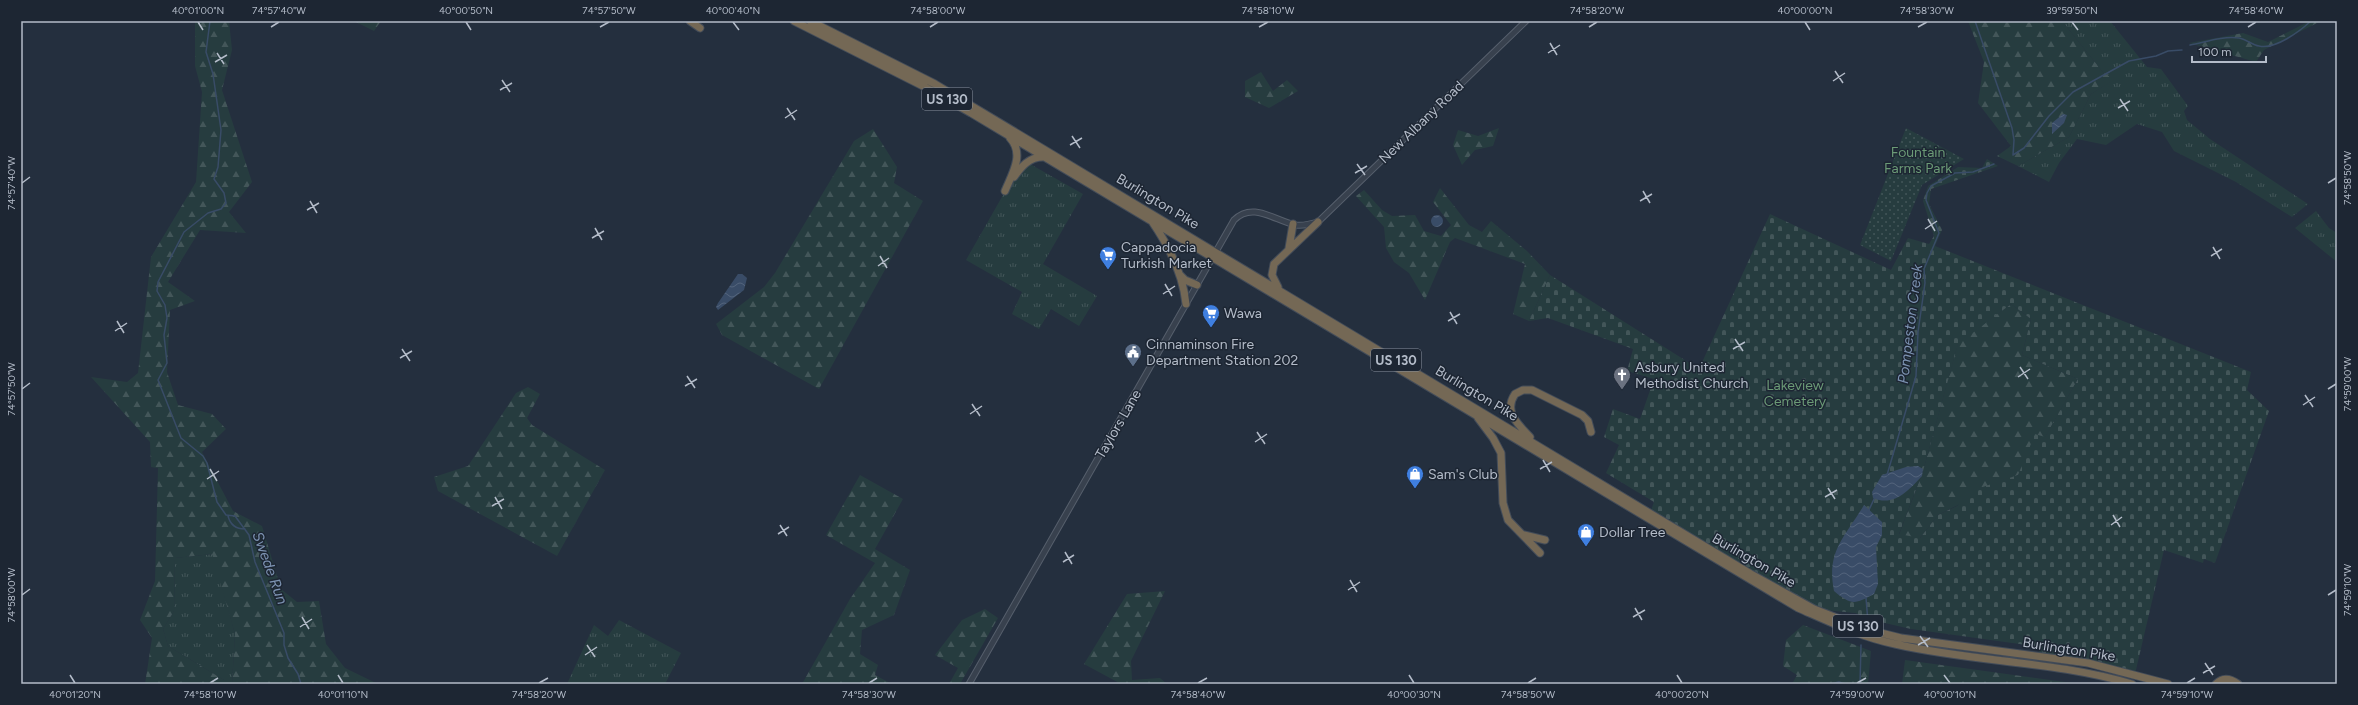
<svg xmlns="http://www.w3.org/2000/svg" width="2358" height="705" viewBox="0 0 2358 705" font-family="Figtree,sans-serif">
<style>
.grass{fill:url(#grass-tufts)}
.forest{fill:url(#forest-firs)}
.cemetery{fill:url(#cemetery-stones);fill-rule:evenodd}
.park{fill:url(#park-dots)}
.water{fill:url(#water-waves)}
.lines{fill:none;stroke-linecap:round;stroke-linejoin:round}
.stream{stroke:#394c67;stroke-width:1.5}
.minor-casing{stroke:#565f6c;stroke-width:7}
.highway-casing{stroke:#434c59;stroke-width:9}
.minor{stroke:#38414e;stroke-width:5}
.highway{stroke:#746855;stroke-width:7}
.ticks{fill:none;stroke:#b4bcc9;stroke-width:1.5}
.labels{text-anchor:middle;stroke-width:3;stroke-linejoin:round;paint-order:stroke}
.shield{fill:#1d2633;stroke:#878f9c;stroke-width:1}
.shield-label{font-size:13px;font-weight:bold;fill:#b4bcc9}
.street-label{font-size:14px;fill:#b4bcc9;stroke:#1d2633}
.park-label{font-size:14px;fill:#6b9a76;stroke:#1d2633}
.poi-label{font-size:14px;fill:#b4bcc9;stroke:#1d2633;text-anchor:start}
.water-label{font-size:15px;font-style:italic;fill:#7c92b1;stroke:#1d2633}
.neatline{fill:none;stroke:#b4bcc9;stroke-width:1.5}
.ticks-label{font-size:10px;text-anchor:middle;fill:#b4bcc9}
</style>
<defs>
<pattern id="grass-tufts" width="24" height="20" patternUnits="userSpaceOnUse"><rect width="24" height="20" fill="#263c3f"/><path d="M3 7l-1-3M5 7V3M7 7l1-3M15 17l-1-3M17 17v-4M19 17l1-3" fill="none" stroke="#435659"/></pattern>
<pattern id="forest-firs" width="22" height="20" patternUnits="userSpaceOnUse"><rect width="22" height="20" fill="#263c3f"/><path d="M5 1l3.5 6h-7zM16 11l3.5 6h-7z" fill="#435659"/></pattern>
<pattern id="cemetery-stones" width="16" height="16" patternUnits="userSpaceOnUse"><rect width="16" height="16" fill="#263c3f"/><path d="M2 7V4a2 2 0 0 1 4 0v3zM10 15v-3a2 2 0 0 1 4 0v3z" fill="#435659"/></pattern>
<pattern id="park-dots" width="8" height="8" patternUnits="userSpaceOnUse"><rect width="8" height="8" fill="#263c3f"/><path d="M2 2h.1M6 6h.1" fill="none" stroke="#435659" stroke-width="1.8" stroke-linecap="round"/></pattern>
<pattern id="water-waves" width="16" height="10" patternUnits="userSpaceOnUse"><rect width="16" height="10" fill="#394c67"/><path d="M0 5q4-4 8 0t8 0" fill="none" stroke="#53647b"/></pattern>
</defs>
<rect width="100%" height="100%" fill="#242f3e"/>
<path class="grass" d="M2062 21H2110L2147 67 2161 69 2188 106 2184 111 2187 120 2210 139 2308 204 2292 217 2236 182 2174 151 2162 132 2137 124 2106 145 2077 139 2059 163 2049 182 2018 166 2069 137 2091 94 2113 80 2102 71Z
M1023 160 1083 194 1043 264 1097 296 1079 326 1051 309 1039 329 1012 314 1022 292 966 260Z
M2316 211 2329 228 2337 233V262L2295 228Z
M213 554 235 634 232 684H224V680L168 646 163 629 174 611 175 558Z
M619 620 681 653 665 684H567L594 625 608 636Z"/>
<path class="forest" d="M195 21H229L232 50 222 90 252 182 229 212 246 233 200 230 168 282 195 301 170 310 167 372 178 405 212 414 226 429 202 452 233 511 262 526 281 589 297 602 319 601 326 644 345 668 378 684H232L235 634 212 554 175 558 174 611 163 629 168 646 224 680V684H145L152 638 140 620 155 581 158 468 151 467 150 442 91 377 127 382 138 373 151 257 196 182 202 92 195 66Z
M354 21H381L374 31Z
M1968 21H2062L2102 71 2114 80 2091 94 2069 137 2018 166 1997 156 2011 146 1978 103 1984 62Z
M2310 21H2321L2264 50 2256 62 2189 43 2243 33 2268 42Z
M1261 72 1273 91 1287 80 1298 91 1269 108 1245 97V81Z
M1499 128 1493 146 1475 150 1462 165 1453 145 1458 130 1478 136Z
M873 129 897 167 894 183 923 201 819 389 722 335 716 324 764 287 775 273 854 141Z
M1440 188 1469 225 1482 232 1491 221 1527 251 1550 275 1529 321 1513 314 1525 264 1455 238 1450 242 1425 300 1409 273 1394 262 1386 248 1384 227 1356 196 1364 190 1382 210 1392 216 1415 215 1424 231 1441 236 1451 225 1433 202Z
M2011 304 2031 319 2022 355 2078 379 2026 471 1938 515 1916 543 1897 540 1923 471 1958 343Z
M528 387 540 394 527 418 532 425 605 470 557 556 438 491 434 477 468 466 516 393Z
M860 475 903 499 875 549 910 570 894 615 862 630 860 654 878 665 875 675 892 684H802L850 599 875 563 826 535Z
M1165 591 1131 661 1132 680 1160 678 1167 684H1121L1084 664 1127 594Z
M985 609 998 618 960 684H949L958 668 935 655 962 620Z
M1803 625 1871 651 1868 684H1792L1797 675 1783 666 1786 640Z
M1905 660 2080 684H1902Z"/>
<path class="cemetery" d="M1987 159 1998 166 1931 189 1929 204 1942 230 1935 246 2251 372 2247 390 2269 411 2215 563 2204 559 2203 563 2164 550 2135 674 2037 656 2041 647 1911 629 1876 621 1855 613 1814 609 1650 513 1654 502 1606 473 1619 445 1604 437 1613 409 1640 419 1654 379 1627 371 1633 349 1548 318 1529 321 1550 275 1699 369 1770 214 1891 270 1908 238 1929 244 1934 236 1923 201 1928 186 1958 167 1982 168ZM2011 304 2031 319 2022 355 2078 379 2045 437 2035 434 2018 475 1974 490 1957 506 1938 515 1920 538 1899 534 1923 471 1958 344Z"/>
<path class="park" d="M1906 128 1964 159 1922 185 1891 261 1860 245Z"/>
<path class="water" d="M2063 114 2067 115 2064 123 2052 134V123Z
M1431 221a6 6 0 1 1 12 0a6 6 0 1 1-12 0Z
M738 274H742L747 278 744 290 718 310 716 307 718 303Z
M1918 466 1923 469 1922 476C1908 491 1894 507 1873 498L1872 492 1882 475 1906 467Z
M1864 505 1882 522V535L1876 547 1878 584 1874 594C1855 604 1852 606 1834 591 1826 551 1845 537 1864 505Z"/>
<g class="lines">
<path class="stream" d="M210 21 206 52 213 74 221 130 218 167 214 179 224 193 226 203 221 209 208 213 184 232 158 282 157 291 165 305 167 318 164 335 167 363 158 380 181 438 203 456 207 463 217 502 226 515 235 516 249 535 255 562 284 633V645L288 658 298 674 301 684
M1975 21 2012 128 2014 140 2013 155
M2190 45C2206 42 2222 36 2239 38 2246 39 2252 45 2259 46 2275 50 2300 31 2311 21
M2013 155 2024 148 2049 116 2073 92 2129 61 2156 56 2168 51 2182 50
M1887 475 1916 376 1918 332 1925 283 1924 269 1939 233 1926 200 1927 193 1931 186 1955 173 1973 172 1994 164
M1868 512 1875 497
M228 516C230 524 236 529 245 529
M1866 598 1868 622
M1830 684 1839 682 1845 684
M1860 684 1861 645
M1962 684H1963"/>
<g class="minor-casing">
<path id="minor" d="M969 684 1234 220C1253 201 1275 221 1296 225 1303 226 1311 224 1318 222L1526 21"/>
</g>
<g class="highway-casing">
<path id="highway" d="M690 21 700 28
M794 21 925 87 971 113 1798 608C1830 622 1861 637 1895 644 1973 662 2055 661 2132 684
M810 21 935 84 1751 574 1814 609 1865 629 1901 638 2088 663 2168 684
M1014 177C1021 167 1029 157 1043 157
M1005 191C1012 174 1025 154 1010 138
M1153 223C1170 248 1183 274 1186 304
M1289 248 1293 224
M1180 275 1185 280 1197 285
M1278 287 1272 275 1274 264 1318 222
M1478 418 1493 438 1501 453 1503 503 1508 520 1540 553
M1530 437C1518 424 1503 412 1515 394L1523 390H1532L1582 415 1588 421 1591 432
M1524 535 1545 540
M2216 684C2223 677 2231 679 2238 684"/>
</g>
<use href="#minor" class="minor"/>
<use href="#highway" class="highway"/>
</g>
<path class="ticks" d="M198 22 203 30M466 22 471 30M733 22 739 30M1805 22 1810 30M2072 22 2078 30M271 27 279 22M600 27 609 22M930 27 938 22M1259 27 1268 22M1589 27 1597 22M1918 27 1927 22M2248 27 2256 22M1550 43 1557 55M217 53 224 64M1548 53 1560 45M215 62 227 55M1835 71 1843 83M502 80 510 92M1833 81 1845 73M500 90 512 83M2120 99 2128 111M787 108 795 120M2118 108 2130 101M785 118 797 110M1072 136 1080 148M1070 145 1082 138M1357 164 1365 175M1355 173 1367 166M22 183 30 177M2328 183 2336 178M1643 191 1650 203M310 201 317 213M1640 201 1652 194M307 210 319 203M1928 219 1935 231M595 228 602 240M1925 229 1937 221M592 238 604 231M2213 247 2220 259M880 256 887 268M2211 256 2222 249M878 266 889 258M1165 284 1172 296M1163 294 1175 286M1450 312 1457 324M117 321 124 333M1448 321 1460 314M115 331 127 323M1735 339 1743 351M402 349 410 361M1733 349 1745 342M400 358 412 351M2020 367 2028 379M687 376 695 388M2018 377 2030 369M685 386 697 379M22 389 30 383M2328 389 2336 384M2305 395 2313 407M972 404 980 416M2303 405 2315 397M970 414 982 406M1257 432 1265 444M1255 442 1267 434M1543 460 1550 472M210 469 217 481M1540 469 1552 462M207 479 219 471M1828 488 1835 499M495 497 502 509M1825 497 1837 490M492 506 504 499M2113 515 2120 527M780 525 787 536M2111 525 2122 517M778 534 789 527M1065 552 1072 564M1063 562 1074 555M1350 580 1357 592M1348 590 1360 582M22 595 30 589M2328 595 2336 590M1635 608 1642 620M302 617 309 629M1633 617 1645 610M300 627 312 619M1920 636 1928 647M587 645 595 657M1918 645 1930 638M585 655 597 647M2205 663 2213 675M2203 673 2215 666M70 675 75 683M338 675 343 683M1409 675 1414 683M1677 675 1682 683M1944 675 1950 683M210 683 218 678M539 683 548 678M869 683 877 678M1198 683 1207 678M1528 683 1536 678M1857 683 1866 678M2187 683 2195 678"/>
<defs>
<g id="supermarket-pin" transform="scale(0.9)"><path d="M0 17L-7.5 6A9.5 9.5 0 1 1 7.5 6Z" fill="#3f7fe0" stroke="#1d2633"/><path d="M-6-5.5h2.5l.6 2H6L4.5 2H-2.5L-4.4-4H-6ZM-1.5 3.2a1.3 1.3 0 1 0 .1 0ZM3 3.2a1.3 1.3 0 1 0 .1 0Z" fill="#fff"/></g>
<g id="civic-pin" transform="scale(0.9)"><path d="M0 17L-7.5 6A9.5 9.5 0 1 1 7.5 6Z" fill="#5c6f8a" stroke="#1d2633"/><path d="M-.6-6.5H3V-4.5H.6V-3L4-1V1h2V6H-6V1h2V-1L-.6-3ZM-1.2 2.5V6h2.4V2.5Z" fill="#fff"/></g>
<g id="church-pin" transform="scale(0.9)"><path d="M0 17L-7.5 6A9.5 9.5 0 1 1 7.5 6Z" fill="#6b7280" stroke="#1d2633"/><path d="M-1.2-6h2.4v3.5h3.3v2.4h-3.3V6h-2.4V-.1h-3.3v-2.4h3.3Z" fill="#fff"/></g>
<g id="shop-pin" transform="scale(0.9)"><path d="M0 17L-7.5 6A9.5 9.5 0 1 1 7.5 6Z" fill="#3f7fe0" stroke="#1d2633"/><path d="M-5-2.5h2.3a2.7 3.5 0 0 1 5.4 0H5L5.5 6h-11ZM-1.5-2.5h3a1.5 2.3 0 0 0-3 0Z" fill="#fff"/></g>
</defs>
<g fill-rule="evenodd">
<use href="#supermarket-pin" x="1108" y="255"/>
<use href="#supermarket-pin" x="1211" y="313"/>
<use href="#civic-pin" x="1133" y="352"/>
<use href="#church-pin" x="1622" y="375"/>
<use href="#shop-pin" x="1415" y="474"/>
<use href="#shop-pin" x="1586" y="532"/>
</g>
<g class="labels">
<g class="shield">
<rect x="922" y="88" width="50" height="22" rx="3"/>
<rect x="1371" y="349" width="50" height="22" rx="3"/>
<rect x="1833" y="615" width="50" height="22" rx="3"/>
</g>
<g class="shield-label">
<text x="947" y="104">US 130</text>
<text x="1396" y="365">US 130</text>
<text x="1858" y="631">US 130</text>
</g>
<g class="street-label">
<text transform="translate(1421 122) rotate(-44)" y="5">New Albany Road</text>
<text transform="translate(1158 201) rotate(31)" y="5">Burlington Pike</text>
<text transform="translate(1477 393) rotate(31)" y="5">Burlington Pike</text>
<text transform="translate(1118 424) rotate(-60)" y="5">Taylors Lane</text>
<text transform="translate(1754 560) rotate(30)" y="5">Burlington Pike</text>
<text transform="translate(2069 649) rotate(9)" y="5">Burlington Pike</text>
</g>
<g class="park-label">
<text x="1918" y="157">Fountain<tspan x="1918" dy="16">Farms Park</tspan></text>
<text x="1795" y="390">Lakeview<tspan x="1795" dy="16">Cemetery</tspan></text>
</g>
<g class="poi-label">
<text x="1121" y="252">Cappadocia<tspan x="1121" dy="16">Turkish Market</tspan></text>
<text x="1224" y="318">Wawa</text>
<text x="1146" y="349">Cinnaminson Fire<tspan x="1146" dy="16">Department Station 202</tspan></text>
<text x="1635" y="372">Asbury United<tspan x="1635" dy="16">Methodist Church</tspan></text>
<text x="1428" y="479">Sam's Club</text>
<text x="1599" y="537">Dollar Tree</text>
</g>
<g class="water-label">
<text transform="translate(1910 324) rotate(-83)" y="5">Pompeston Creek</text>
<text transform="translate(270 568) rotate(70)" y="5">Swede Run</text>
</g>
</g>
<rect width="2358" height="705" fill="none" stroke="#1d2633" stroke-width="44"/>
<path d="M2192 56v6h74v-6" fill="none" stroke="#b4bcc9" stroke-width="2"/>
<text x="2198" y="56" font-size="12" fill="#b4bcc9" stroke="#1d2633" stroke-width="3" paint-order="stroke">100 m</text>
<rect x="22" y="22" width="2314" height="661" class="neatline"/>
<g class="ticks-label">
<text x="198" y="14">40°01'00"N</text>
<text x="279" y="14">74°57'40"W</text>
<text x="466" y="14">40°00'50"N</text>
<text x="609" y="14">74°57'50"W</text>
<text x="733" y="14">40°00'40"N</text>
<text x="938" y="14">74°58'00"W</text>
<text x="1268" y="14">74°58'10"W</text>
<text x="1597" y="14">74°58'20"W</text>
<text x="1805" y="14">40°00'00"N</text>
<text x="1927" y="14">74°58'30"W</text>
<text x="2072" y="14">39°59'50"N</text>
<text x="2256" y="14">74°58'40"W</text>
<text transform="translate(2347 178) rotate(-90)" y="4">74°58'50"W</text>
<text transform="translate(11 183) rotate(-90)" y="4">74°57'40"W</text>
<text transform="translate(2347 384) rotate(-90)" y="4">74°59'00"W</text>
<text transform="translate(11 389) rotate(-90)" y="4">74°57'50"W</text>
<text transform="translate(2347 590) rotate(-90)" y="4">74°59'10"W</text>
<text transform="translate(11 595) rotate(-90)" y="4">74°58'00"W</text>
<text x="75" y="698">40°01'20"N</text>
<text x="210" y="698">74°58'10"W</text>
<text x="343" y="698">40°01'10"N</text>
<text x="539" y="698">74°58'20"W</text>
<text x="869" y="698">74°58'30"W</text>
<text x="1198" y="698">74°58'40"W</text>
<text x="1414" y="698">40°00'30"N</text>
<text x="1528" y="698">74°58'50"W</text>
<text x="1682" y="698">40°00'20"N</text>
<text x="1857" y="698">74°59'00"W</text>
<text x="1950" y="698">40°00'10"N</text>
<text x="2187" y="698">74°59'10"W</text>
</g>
</svg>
